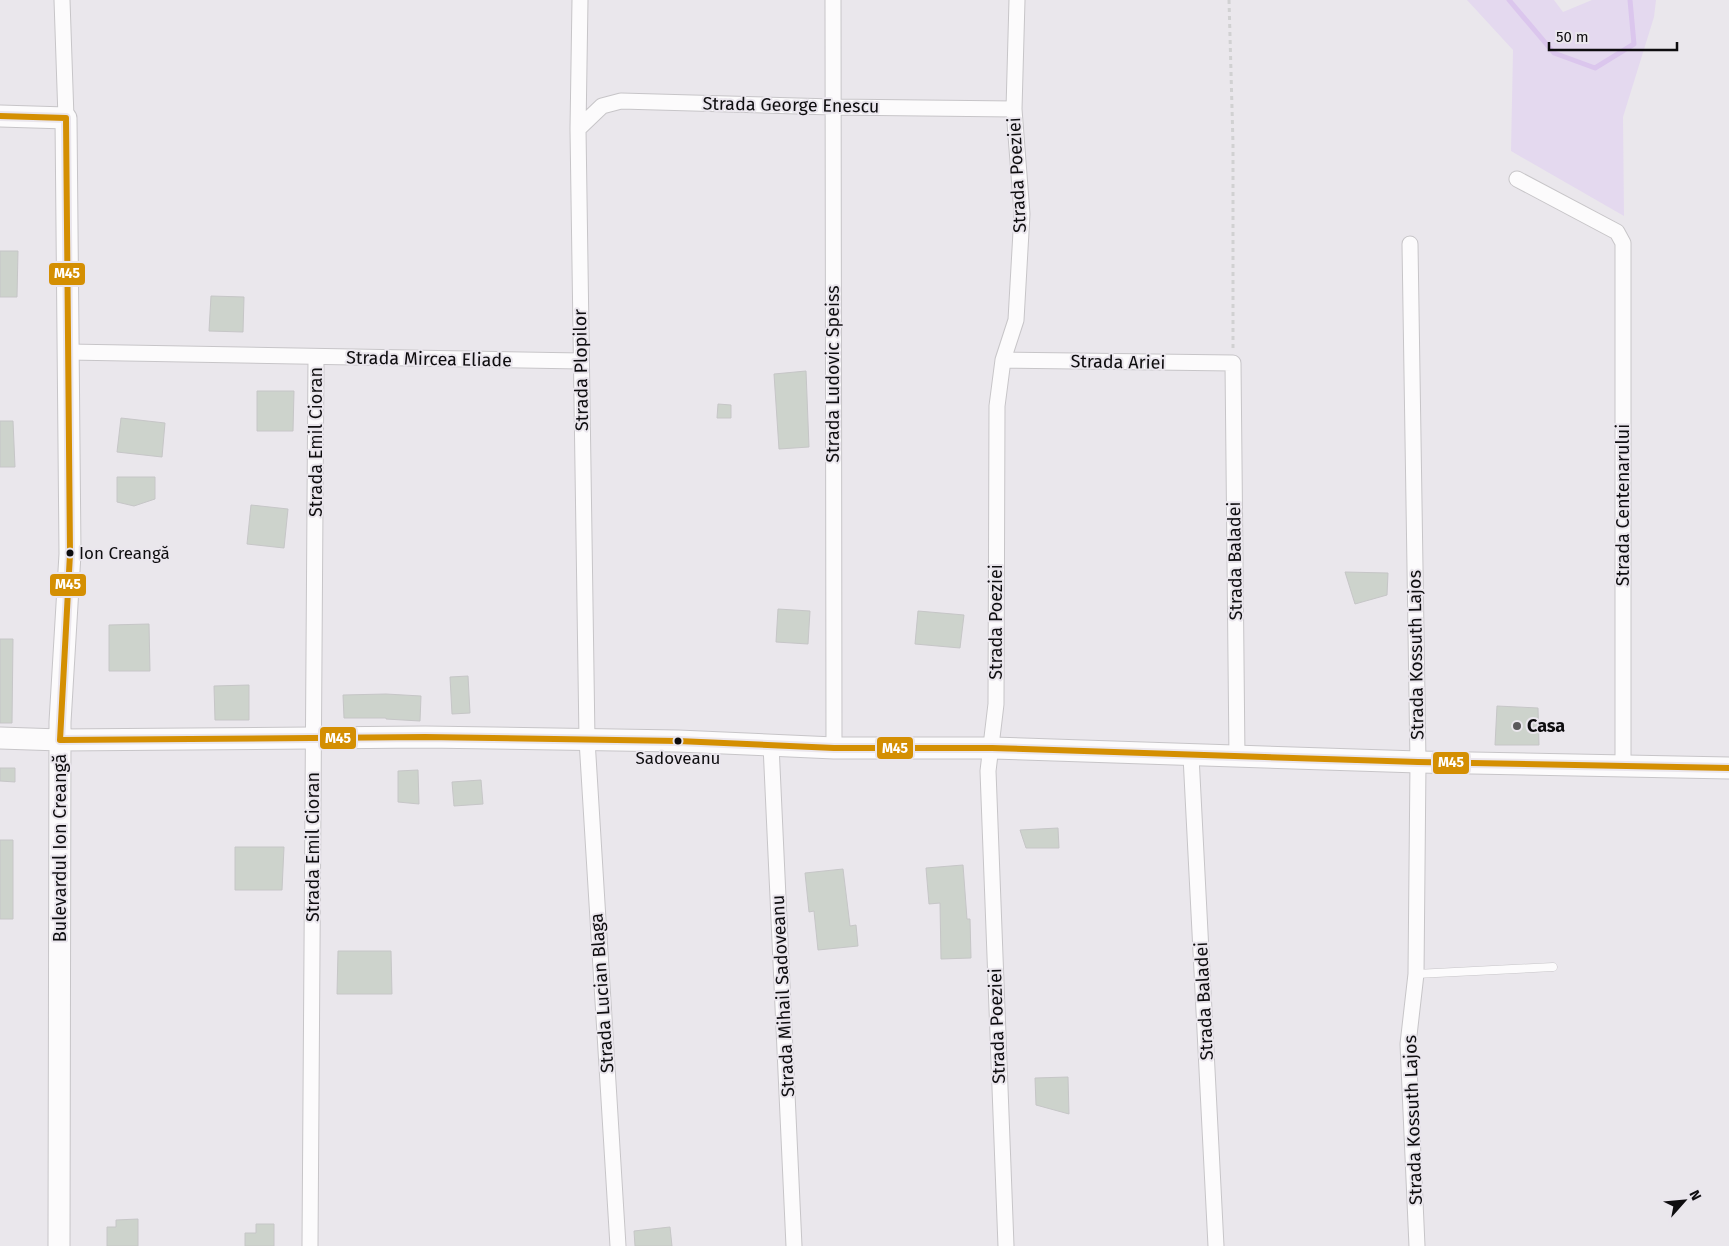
<svg xmlns="http://www.w3.org/2000/svg" width="1729" height="1246" viewBox="0 0 1729 1246" font-family="'Fira Sans',sans-serif">
<style>
.green{fill:#e4d9ef}
.lines{fill:none;stroke-linecap:round;stroke-linejoin:round}
.stream{stroke:#dbc6ed;stroke-width:5}
.building{fill:#cdd3cc;stroke:#c6c6c7}
.lane-casing{stroke:#c7c5c8;stroke-width:9}
.street-casing{stroke:#c7c5c8;stroke-width:17}
.secondary-casing{stroke:#c7c5c8;stroke-width:23}
.path{stroke:#d1d1d2;stroke-width:3;stroke-dasharray:4 4;stroke-linecap:butt}
.lane{stroke:#fcfbfc;stroke-width:8}
.street{stroke:#fcfbfc;stroke-width:15}
.secondary{stroke:#fcfbfc;stroke-width:21}
.bus-1-casing{stroke:#eae6ed;stroke-width:10}
.bus-1{stroke:#d48f02;stroke-width:6}
.bus-dot{fill:#0e0d0f;stroke:#eae6ed;stroke-width:2}
.poi-dot{fill:#5b595c;stroke:#eae6ed;stroke-width:2}
.labels{text-anchor:middle;stroke-width:4;stroke-linejoin:round;paint-order:stroke}
.bus-label{font-size:17px;fill:#0e0d0f;stroke:#eae6ed;text-anchor:start}
.street-label{font-size:18px;fill:#0e0d0f;stroke:#eae6ed}
.poi-label{font-size:18px;font-weight:bold;fill:#0e0d0f;stroke:#eae6ed;text-anchor:start}
.line-badge{stroke:#eae6ed;stroke-width:2}
.badge-label{font-size:14px;text-anchor:middle;font-weight:bold;fill:#fff}
</style>
<rect width="100%" height="100%" fill="#eae7ec"/>
<path class="green" d="M1467 0H1554L1563 12 1592 0H1656L1654 17 1623 117 1624 216 1511 151 1513 50Z"/>
<g class="lines">
<path class="stream" d="M1509 0 1554 53 1595 68 1634 44 1630 0"/>
</g>
<path class="building" d="M0 251H18L17 297H0Z
M211 296 244 297 243 332 209 331Z
M806 371 809 447 779 449 774 374Z
M257 391H294L293 431H257Z
M718 404 731 405V418H717Z
M121 418 165 423 162 457 117 452Z
M0 421H13L15 467H0Z
M117 477H155V499L134 506 117 502Z
M251 505 288 509 284 548 247 544Z
M1345 572 1388 573 1387 595 1355 604Z
M778 609 810 611 808 644 776 642Z
M918 611 964 615 960 648 915 644Z
M149 624 150 671H109V625Z
M0 639H13L12 723H0Z
M468 676 470 713 452 714 450 677Z
M249 685V720H215L214 686Z
M386 694 421 696 420 721 386 719V718H344L343 695Z
M1497 706 1538 708 1539 745H1495Z
M0 768H15V782L0 781Z
M418 770 419 804 398 802V771Z
M481 780 483 804 454 806 452 782Z
M1058 828 1059 848H1026L1020 830Z
M0 840H13V919H0Z
M235 847H284L282 890H235Z
M963 865 967 919H970L971 958 941 959 940 903 929 904 926 868Z
M843 869 850 926 856 925 858 946 818 950 814 911 809 912 805 873Z
M338 951H391L392 994H337Z
M1068 1077 1069 1114 1036 1105 1035 1078Z
M138 1219V1246H107V1227H116V1220Z
M256 1224H274V1246H245V1233H256Z
M670 1227 672 1246H635L634 1231Z"/>
<g class="lines">
<g class="lane-casing">
<path id="lane" d="M1416 974 1553 967"/>
</g>
<g class="street-casing">
<path id="street" d="M62 0 66 118
M580 0 578 129 587 740 618 1246
M833 0 834 748
M578 129 602 106 621 101 833 107 1014 109
M1517 179 1617 232 1623 243V767
M1410 244 1418 762 1416 974 1408 1044 1417 1246
M68 352 581 361
M1003 360 1233 363 1237 758
M771 745 794 1246
M1191 756 1216 1246
M310 1246 316 358
M1006 1246 988 771 996 704 997 406 1003 360 1016 320 1022 214 1014 109 1017 0"/>
</g>
<g class="secondary-casing">
<path id="secondary" d="M0 116 66 118 70 554 60 722 59 1246
M0 738 60 740 425 737 678 741 834 748H992L1418 762 1729 768"/>
</g>
<path class="path" d="M1229 0 1233 144V349"/>
<use href="#lane" class="lane"/>
<use href="#street" class="street"/>
<use href="#secondary" class="secondary"/>
<g class="bus-1-casing">
<path id="bus-1" d="M0 116 66 118
M60 740 425 737 678 741 834 748H992L1418 762 1729 768
M60 740 70 554 66 118"/>
</g>
<use href="#bus-1" class="bus-1"/>
</g>
<g class="bus-dot">
<circle cx="70" cy="553" r="4.5"/>
<circle cx="678" cy="741" r="4.5"/>
</g>
<circle class="poi-dot" cx="1517" cy="726" r="5"/>
<g class="labels">
<g class="bus-label">
<text x="79" y="559">Ion Creangă</text>
<text x="678" y="764" text-anchor="middle">Sadoveanu</text>
</g>
<g class="street-label">
<text transform="translate(791 105) rotate(1)" y="6">Strada George Enescu</text>
<text transform="translate(1017 175) rotate(-93)" y="6">Strada Poeziei</text>
<text transform="translate(429 359) rotate(1)" y="6">Strada Mircea Eliade</text>
<text transform="translate(1118 362) rotate(1)" y="6">Strada Ariei</text>
<text transform="translate(581 370) rotate(-91)" y="6">Strada Plopilor</text>
<text transform="translate(833 374) rotate(-90)" y="6">Strada Ludovic Speiss</text>
<text transform="translate(316 442) rotate(-90)" y="6">Strada Emil Cioran</text>
<text transform="translate(1623 505) rotate(-90)" y="6">Strada Centenarului</text>
<text transform="translate(1235 561) rotate(-91)" y="6">Strada Baladei</text>
<text transform="translate(996 622) rotate(-90)" y="6">Strada Poeziei</text>
<text transform="translate(1416 655) rotate(-91)" y="6">Strada Kossuth Lajos</text>
<text transform="translate(313 847) rotate(-90)" y="6">Strada Emil Cioran</text>
<text transform="translate(60 848) rotate(-90)" y="6">Bulevardul Ion Creangă</text>
<text transform="translate(602 993) rotate(-94)" y="6">Strada Lucian Blaga</text>
<text transform="translate(783 996) rotate(-93)" y="6">Strada Mihail Sadoveanu</text>
<text transform="translate(1204 1001) rotate(-93)" y="6">Strada Baladei</text>
<text transform="translate(997 1026) rotate(-92)" y="6">Strada Poeziei</text>
<text transform="translate(1413 1120) rotate(-92)" y="6">Strada Kossuth Lajos</text>
</g>
<g class="poi-label">
<text x="1527" y="732">Casa</text>
</g>
</g>
<g class="line-badge">
<rect x="48" y="262" width="38" height="24" rx="5" fill="#d48f02"/>
<rect x="49" y="573" width="38" height="24" rx="5" fill="#d48f02"/>
<rect x="319" y="726" width="38" height="24" rx="5" fill="#d48f02"/>
<rect x="876" y="736" width="38" height="24" rx="5" fill="#d48f02"/>
<rect x="1432" y="751" width="38" height="24" rx="5" fill="#d48f02"/>
</g>
<g class="badge-label">
<text x="67" y="278">M45</text>
<text x="68" y="589">M45</text>
<text x="338" y="743">M45</text>
<text x="895" y="753">M45</text>
<text x="1451" y="767">M45</text>
</g>
<g transform="translate(1684 1201) rotate(63)" stroke="#eae6ed" stroke-width="4" paint-order="stroke">
<path d="M0-4L9 19L0 12L-9 19Z" fill="#0e0d0f"/>
<text y="-8" font-size="14" font-weight="bold" text-anchor="middle" fill="#0e0d0f">N</text>
</g>
<path d="M1549 42v8h128v-8" fill="none" stroke="#0e0d0f" stroke-width="2.5"/>
<text x="1556" y="42" font-size="15" fill="#0e0d0f" stroke="#eae6ed" stroke-width="4" paint-order="stroke">50 m</text>
</svg>
